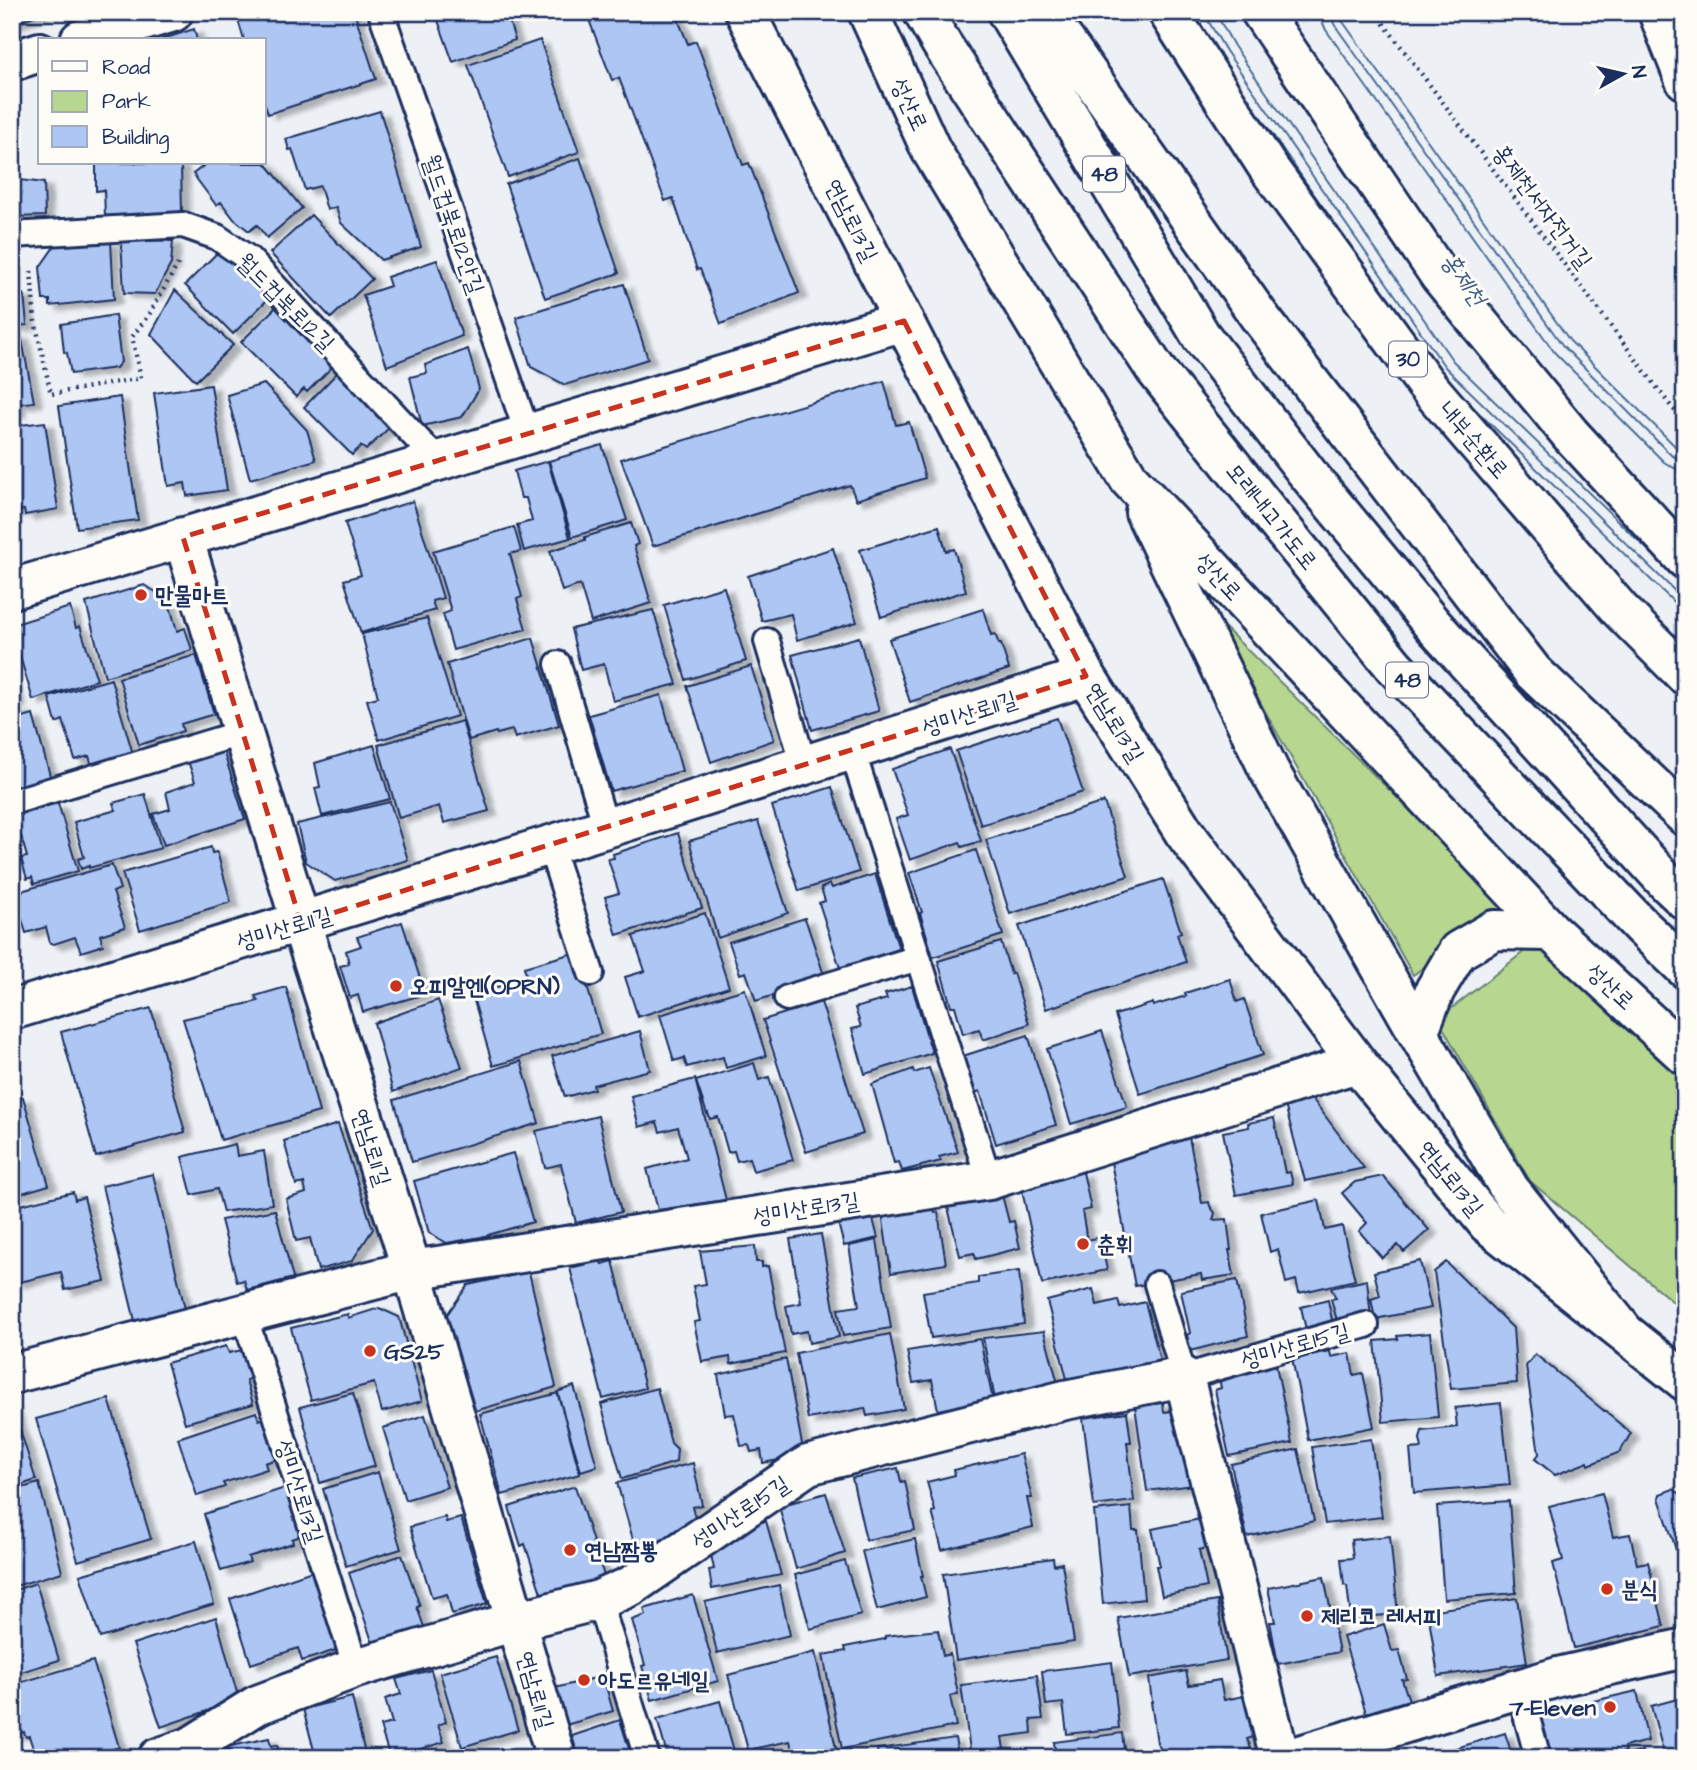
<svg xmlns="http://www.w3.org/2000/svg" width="1697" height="1770" viewBox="0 0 1697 1770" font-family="'Architects Daughter','Poor Story',sans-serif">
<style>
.green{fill:#b7d68f;stroke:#698276;stroke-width:2}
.pier{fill:#edf1f6}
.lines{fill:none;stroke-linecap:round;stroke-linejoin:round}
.shore{stroke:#496b97;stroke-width:2}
.building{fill:#adc6f3;stroke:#1b2f5e;stroke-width:2;filter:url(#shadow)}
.lane-casing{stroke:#1b2f5e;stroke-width:30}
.street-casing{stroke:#1b2f5e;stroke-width:44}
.secondary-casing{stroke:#1b2f5e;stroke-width:44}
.primary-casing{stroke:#1b2f5e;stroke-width:44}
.highway-casing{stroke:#1b2f5e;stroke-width:44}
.path{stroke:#1b2f5e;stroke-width:4.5;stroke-dasharray:2 5;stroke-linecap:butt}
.lane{stroke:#fdfcf7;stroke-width:24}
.street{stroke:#fdfcf7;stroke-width:38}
.secondary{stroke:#fdfcf7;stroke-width:38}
.primary{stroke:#fdfcf7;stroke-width:38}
.highway{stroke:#fdfcf7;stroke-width:38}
.marked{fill:none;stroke:#c8321e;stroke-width:5;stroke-dasharray:14 9;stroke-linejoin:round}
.poi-dot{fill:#c8321e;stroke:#fdfcf7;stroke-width:2.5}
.labels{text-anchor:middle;stroke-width:6;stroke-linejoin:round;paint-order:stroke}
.shield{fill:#fdfcf7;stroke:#5f6c8c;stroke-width:2}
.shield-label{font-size:21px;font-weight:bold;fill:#1b2f5e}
.street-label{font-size:23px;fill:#1b2f5e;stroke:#fdfcf7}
.poi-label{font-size:23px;font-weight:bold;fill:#1b2f5e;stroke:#fdfcf7;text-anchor:start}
.water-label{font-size:24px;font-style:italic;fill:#3e5c89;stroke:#fdfcf7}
</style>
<defs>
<filter id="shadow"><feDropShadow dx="8" dy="4.5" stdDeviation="2" flood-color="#0004"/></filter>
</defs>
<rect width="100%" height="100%" fill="#edf1f6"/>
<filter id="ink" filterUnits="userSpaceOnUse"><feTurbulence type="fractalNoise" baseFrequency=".0143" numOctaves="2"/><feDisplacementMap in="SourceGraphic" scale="14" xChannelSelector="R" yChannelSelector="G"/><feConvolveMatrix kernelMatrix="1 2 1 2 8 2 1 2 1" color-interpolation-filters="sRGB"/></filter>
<g filter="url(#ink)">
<path class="green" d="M1210 613 1508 907 1413 975Z
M1540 939 1685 1082V1312L1530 1181 1438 1019Z"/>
<path class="pier" d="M1182 12H1322L1360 73 1658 463 1685 491V626L1431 380Z"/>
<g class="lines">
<path class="shore" d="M1203 12 1226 51 1445 367 1685 601
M1215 12 1234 46 1453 361 1651 553
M1321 12 1322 21 1326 30 1555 353 1664 462 1674 468 1685 470
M1331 12 1334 24 1563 346 1671 455 1677 458 1685 459
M1340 12 1341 19 1570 341 1677 448 1685 450
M1259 115 1329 216
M1473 407 1685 613"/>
</g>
<path class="building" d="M12 12H45L12 24Z
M267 12H354L376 79 268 114 264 102V40H244L238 20Z
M435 12H506L515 40 453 62Z
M586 12H675L688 44 696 41 743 165 749 163 799 293 721 324 700 269 697 270 673 198 665 201 619 78 612 80Z
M194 29 197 40H160Z
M540 40 579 152 508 177 468 65Z
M380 111 421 247 381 260 341 223 336 207 327 210 320 186 305 190 292 149 289 150 286 139Z
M580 158 619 273 545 298 506 184Z
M264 161 302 208 267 238 257 225 249 231 234 219 221 202 216 205 193 174 207 163H264Z
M96 163H181L182 214 105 216 104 190 96 191Z
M12 179 44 183 45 216 12 217Z
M311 215 372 279 331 318 270 253Z
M121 239 173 241 171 264 155 294 124 293Z
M111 241 114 299 50 306V300H43L40 267 56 244Z
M220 250 268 299 233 334 185 285Z
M437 260 462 336 387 366 363 295 390 286 387 277Z
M624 284 648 359 565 385 531 367 516 317Z
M175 290 233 345 196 381 151 334Z
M24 294 27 325 12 327V295Z
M276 307 334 365 307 392 304 389 296 397 241 342Z
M115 315 121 362 116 368 71 374 67 353 64 352 61 324Z
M21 335 34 402 17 404 18 412 12 413V336Z
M468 349 479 389 462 417 422 426 410 377 427 373 425 365Z
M338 372 391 426 366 450 361 446 352 455 304 407Z
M884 381 896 425 909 422 925 478 856 500 850 485 653 546 621 459Z
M264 384 307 430 316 460 250 479 227 395Z
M211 385 227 490 187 496 185 483 168 486 154 393Z
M120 397 138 520 77 528 59 406Z
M45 422 58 509 25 515 24 510 12 512V426Z
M602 445 627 520 572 537 549 461Z
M548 461 570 538 524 551 517 525 532 521 526 498H521L514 471Z
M413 501 443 598 432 601 435 610 361 633 344 580 361 575 345 523Z
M631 523 638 544 634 546 651 603 591 622 580 585 562 591 550 551 585 540V537Z
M939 526 946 551 954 549 966 591 881 617 860 550Z
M514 527 521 551 510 554 522 597 517 599 526 629 453 650 443 614 451 611 433 551Z
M833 548 857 622 797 640 791 614 762 621 748 576Z
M144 585 168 599 177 631 185 628 192 650 105 677 86 603Z
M724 587 746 661 686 680 664 605Z
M70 607 76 628 80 626 97 680 33 700 12 630V625Z
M983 609 991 635 995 634 999 644H1001L1009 669 910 702 889 639Z
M653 610 677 684 613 701 604 664 581 670 571 629Z
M427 618 457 716 379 740 367 700 378 697 362 634Z
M859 637 879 711 812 730 792 655Z
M533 638 559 725 515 738 512 730 497 734 496 732 469 740 447 664Z
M196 655 214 714 181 724 183 731 139 745 119 678Z
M751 666 774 740 711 762 687 686Z
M111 679 133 754 92 766 89 756 75 760 63 720 56 723 49 697Z
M12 682 18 702 12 704Z
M661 695 682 771 611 791 589 715Z
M21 709 23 718 33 715 51 779 12 791V712Z
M1057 718 1083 792 981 825 956 751Z
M462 721 489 811 444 823 439 806 399 818 378 745Z
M374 745 390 799 322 816 315 788 320 787 315 763Z
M222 747 245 819 164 845 153 814 170 809 166 792 195 782 187 758Z
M950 749 981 841 962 847 960 842 910 860 896 819 908 815 892 769Z
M832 787 859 872 799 891 772 806Z
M145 794 161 848 89 868V866L81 869 78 859 84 857 74 822 116 810 113 803Z
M390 802 408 860 335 881 306 862 297 824Z
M1104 802 1128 876 1010 914 986 840Z
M58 803 78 871 34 884 32 877 27 879 21 858 27 857 15 815Z
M758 821 788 913 718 938 689 841Z
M678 833 702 908 617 935 605 897 619 893 608 859 614 858 613 854Z
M211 847 212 853 217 852 231 902 140 930 122 873Z
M976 850 1003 935 933 957 920 913 922 912 909 873Z
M112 865 120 889 113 892 125 927 100 935 103 945 81 952 75 937 54 944 50 943 46 927 26 933 14 893Z
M875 874 899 949 840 968 819 903 825 901 821 888 830 884 832 888Z
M1163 879 1181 932 1177 934 1186 962 1046 1009 1019 926Z
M705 913 729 987 638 1017 625 977 645 971 633 936Z
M805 918 824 975 793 989 756 1001 746 972 740 974 729 942Z
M402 922 425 994 363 1012 358 995 350 998 340 966 349 964 346 951 361 946 357 937Z
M1001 942 1011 974 1013 973 1029 1024 983 1040 979 1029 963 1034 955 1006H951L938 961Z
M577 952 601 1034 493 1066 472 994 527 978 524 967Z
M1230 979 1237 1002 1244 999 1263 1055 1140 1094 1115 1015 1153 1003V1006L1186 996 1185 993Z
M912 986 932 1053 865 1074 852 1029 861 1027 855 1008 887 999 885 994Z
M286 987 319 1112 221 1140 183 1019 258 1001 255 996Z
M745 989 766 1056 726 1068 723 1057 687 1067 684 1058 674 1061 660 1015Z
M438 1000 462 1067 393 1092 374 1023Z
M821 1002 863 1134 806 1152 763 1020Z
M151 1008 185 1132 96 1157 61 1032Z
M640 1031 650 1070 593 1085 594 1089 565 1097 552 1056Z
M1102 1031 1127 1107 1071 1124 1047 1049Z
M1028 1035 1056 1125 996 1144 980 1091 975 1093 963 1056Z
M521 1061 539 1123 412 1162 394 1100Z
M754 1063 759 1080 769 1077 793 1160 753 1171 749 1158 737 1161 734 1151 728 1152 718 1117 710 1119 708 1113 707 1114 696 1081Z
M929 1068 958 1152 939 1157 941 1161 902 1171 899 1162 894 1163 872 1084 913 1069 914 1073Z
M695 1079 726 1200 658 1210 647 1169 687 1158 678 1127 660 1132 657 1122 639 1127 631 1096Z
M1308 1093 1364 1168 1305 1181 1284 1101Z
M23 1097 49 1185 12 1196V1100Z
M598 1116 621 1212 576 1223 561 1164 545 1168 536 1131Z
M1274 1118 1285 1173 1290 1172 1293 1184 1236 1195 1223 1132 1249 1127 1248 1123Z
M338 1124 373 1229 352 1261 318 1270 310 1238 296 1241 286 1199 306 1193 304 1183 296 1185 284 1141Z
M1189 1137 1202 1203 1209 1202 1210 1206 1215 1213 1213 1220 1227 1219 1231 1250H1229L1234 1275 1202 1280 1201 1274 1135 1286 1110 1157 1154 1149 1152 1144Z
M235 1144 237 1156 264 1151 272 1204 223 1212 217 1189 192 1195 182 1157Z
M513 1153 533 1222 481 1237 447 1243 429 1233 414 1181Z
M1083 1172 1091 1209 1082 1211 1087 1240 1100 1237 1107 1270 1042 1284 1022 1190Z
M153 1174 185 1309 135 1321 102 1186Z
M1383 1176 1429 1230 1404 1252 1398 1245 1382 1258 1359 1231 1367 1223 1342 1193 1355 1182Z
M1001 1191 1009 1222 1014 1221 1020 1248 976 1259 974 1253 960 1256 947 1204Z
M73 1192 75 1200 84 1197 105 1281 65 1290 61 1272 16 1283 12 1266V1207Z
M1319 1200 1325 1230 1342 1226 1355 1280 1299 1293 1296 1280 1286 1283 1278 1249 1270 1252 1261 1213Z
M933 1206 935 1213 938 1212 946 1264 891 1273 882 1214Z
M275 1210 293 1278 247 1290 244 1280 237 1282 221 1220Z
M872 1215 878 1238 844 1246 838 1223Z
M821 1234 839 1337 809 1343 807 1331 791 1334 786 1306 801 1303 790 1239Z
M877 1240 891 1328 843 1336 838 1309 859 1306 849 1246Z
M755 1246 756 1262H762V1267L768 1266 785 1353 731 1364 730 1357 702 1362 694 1322 700 1321 693 1286 706 1284 700 1251Z
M600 1261 602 1264 613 1261 645 1388 603 1399 570 1268Z
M1420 1261 1431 1308 1375 1319 1371 1299 1380 1296 1374 1272Z
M1446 1262 1513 1328 1517 1383 1451 1389 1434 1272Z
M1019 1271 1024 1324 931 1338 923 1292 978 1283V1277Z
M529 1272 556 1387 475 1411 446 1316 468 1285Z
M1237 1280 1248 1336 1190 1351 1187 1335 1190 1333 1181 1291Z
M1367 1280 1371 1318 1338 1324 1331 1299 1336 1298 1331 1288Z
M1093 1289 1097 1305 1118 1300 1120 1308 1145 1302 1160 1360 1068 1383 1047 1301Z
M1328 1300 1333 1325 1306 1330 1301 1307Z
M379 1308 399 1317 422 1401 382 1412 374 1383 311 1400 291 1328 348 1314V1318Z
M1044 1331 1061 1395 997 1410 983 1338Z
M1430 1333 1438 1417 1383 1422 1375 1341 1398 1339 1397 1336Z
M890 1334 904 1409 867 1416 865 1408 808 1419 796 1353Z
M980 1339 995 1410 952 1419 950 1408 938 1410 932 1380 913 1383 907 1351Z
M226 1346 229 1353 242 1350 251 1378 246 1380 253 1404 185 1423 167 1363Z
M1330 1351 1331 1357 1350 1353 1354 1375 1363 1373 1374 1427 1308 1440 1292 1358Z
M1535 1354 1631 1433 1620 1452 1589 1465 1588 1462 1555 1475 1535 1459 1539 1454 1526 1366Z
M786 1359 804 1455 763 1463 761 1450 751 1452 749 1445 741 1446 734 1414 725 1415 718 1375Z
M1276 1365 1292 1443 1229 1456 1215 1390 1221 1388 1219 1377Z
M574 1386 597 1466 581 1471 557 1392Z
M657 1388 671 1443 677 1449 676 1462 622 1479 601 1404Z
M353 1393 375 1466 320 1483 300 1407Z
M558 1393 580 1474 502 1495 480 1414Z
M109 1399 151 1539 78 1561 36 1419Z
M1163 1403 1164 1412 1184 1409 1194 1485 1147 1491 1135 1406Z
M1501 1403 1510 1485 1414 1493 1410 1449 1422 1448 1420 1439 1422 1431 1457 1427 1455 1408Z
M12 1405 36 1480 12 1488Z
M256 1412 259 1420 267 1417 280 1458 265 1463 267 1469 223 1483 225 1487 197 1496 178 1438Z
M1127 1412 1131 1442H1127L1134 1501 1094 1506 1083 1418Z
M425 1415 447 1487 405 1500 383 1428Z
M1371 1439 1382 1517 1325 1524 1312 1447Z
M1298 1449 1314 1521 1247 1537 1231 1464Z
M1021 1454 1032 1498H1027L1033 1527 942 1550 932 1512 935 1511 927 1482 955 1475 954 1470Z
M693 1463 702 1505 692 1507 696 1521 692 1528 672 1533 674 1541 636 1550 617 1483Z
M898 1468 901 1482 905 1481 915 1530 866 1540 852 1478Z
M378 1472 401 1549 346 1566 323 1489Z
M39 1483 62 1572 12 1587V1491Z
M575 1486 605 1579 543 1599 525 1544 521 1546 509 1507Z
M285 1488 299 1532 298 1537 292 1539 293 1543 248 1557 250 1562 221 1571 204 1514Z
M1673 1489 1685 1497V1577L1659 1498 1660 1494Z
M826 1493 845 1553 796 1569 779 1506Z
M1602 1493 1613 1537 1630 1534 1637 1564 1648 1562 1664 1626 1574 1648 1553 1563 1563 1560 1549 1506Z
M1509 1501 1516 1593 1444 1599 1437 1506Z
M1131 1507 1133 1530H1138L1144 1599 1103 1604 1094 1511Z
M445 1517 446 1522 461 1518 487 1604 452 1614 447 1594 432 1598 410 1527Z
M1200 1519 1206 1548 1199 1550 1207 1587 1162 1596 1156 1566H1160L1152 1529Z
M766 1521 781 1575 712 1589 709 1570 714 1569 710 1550 738 1528Z
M1390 1536 1398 1614 1351 1618 1347 1586 1344 1585 1341 1559 1353 1558 1351 1540Z
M915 1539 923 1576H921L926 1597 877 1610 862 1551Z
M196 1541 214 1604 100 1638 80 1575Z
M402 1555 420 1606 417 1607 424 1627 373 1644 349 1573Z
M1053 1558 1054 1565 1062 1563 1074 1642 956 1660 943 1574Z
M845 1561 861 1615 810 1629 795 1575Z
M312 1571 339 1649 302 1661 298 1648 251 1664 230 1599Z
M1324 1577 1339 1652 1278 1664 1270 1622H1275L1268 1588Z
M36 1583 59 1660 12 1675V1591Z
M779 1585 790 1635 717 1653 705 1602Z
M693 1595 718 1681 652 1700 642 1666 645 1665 632 1620 646 1615 644 1609Z
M1517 1598 1527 1663 1438 1676 1428 1611Z
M1217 1601 1227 1660 1129 1677 1118 1618Z
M216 1617 239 1700 161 1727 133 1644Z
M1384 1624 1392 1651 1399 1650 1407 1679 1402 1680 1409 1700 1366 1713 1343 1637Z
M938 1630 943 1656 950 1654 958 1694 950 1696 956 1726 842 1749 823 1655 846 1651 845 1647 885 1639V1636Z
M815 1652 836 1748 797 1758H794L790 1741 748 1750 728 1675Z
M496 1657 518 1730 462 1747 440 1673Z
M93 1661 119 1747 89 1758H36L29 1736 26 1737 24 1732 12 1735V1685Z
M1112 1662 1119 1728 1067 1734 1063 1703 1046 1705 1042 1671Z
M431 1670 446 1722 438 1725 444 1742 390 1758 380 1726 392 1723 385 1699 401 1694 396 1679Z
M1186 1671 1189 1685 1220 1680 1224 1700 1244 1696 1253 1737 1247 1739 1251 1748 1228 1758H1166L1157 1743 1151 1702H1152L1149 1678Z
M1037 1675 1043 1719 1031 1720 1032 1733 1002 1737 1005 1755 971 1758 961 1685Z
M603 1676 613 1711 566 1725 555 1688Z
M1637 1691 1648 1741 1624 1747 1625 1752 1598 1758H1546L1537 1714Z
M352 1697 366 1758H316L303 1709Z
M1685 1697V1758H1665L1651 1706Z
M720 1701 736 1758H668L657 1719Z
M620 1720 632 1758H579L572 1736Z
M1122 1733 1125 1758H1056L1054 1742Z
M1505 1733 1513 1758H1425L1437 1754Z
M269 1738 271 1746 277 1745 280 1755 288 1753 289 1758H224L222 1748Z
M955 1738 959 1758H878L877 1749Z
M1642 1751 1643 1758H1616Z
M1051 1754V1758H1024Z"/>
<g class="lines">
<g class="lane-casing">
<path id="lane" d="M381 12 528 435
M12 235 183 225 217 237 249 259 437 460
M767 641 804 765
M558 664 606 828
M852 750 989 1180
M12 802 244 732
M550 845 591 973
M787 998 918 958
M1157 1284 1184 1377 1366 1325
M244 1314 356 1668
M599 1600 647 1758
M1519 1689 1538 1758"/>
</g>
<g class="street-casing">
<path id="street" d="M745 12 1086 676 1184 832 1357 1063 1488 1224 1625 1333
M80 40 173 12
M12 61 40 52
M183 537 301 923 412 1270 556 1758
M12 589C309 499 607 411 904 321
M12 1010 606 828 1086 676
M1418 1033 1510 1190 1625 1333 1685 1381
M12 1374 412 1270 989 1180 1357 1063
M158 1758 190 1747 257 1705 356 1668 516 1621 599 1600 631 1586 808 1465 1065 1400 1184 1377 1280 1758
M1290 1758 1558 1677 1685 1648"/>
</g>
<g class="secondary-casing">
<path id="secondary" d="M1658 12 1685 80"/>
</g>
<g class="primary-casing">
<path id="primary" d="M868 12 931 150 1129 479 1551 931 1685 1055
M923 12 941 43 1155 369 1271 515 1394 666 1641 926 1685 968
M1007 12 1201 336 1308 474 1433 625 1669 885 1685 900
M1041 12 1064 40 1259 316 1533 672 1685 816
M1145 512 1269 770 1418 1033
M1418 1033 1435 990 1458 951 1494 930 1551 931"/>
</g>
<g class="highway-casing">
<path id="highway" d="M1168 12 1267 166 1425 383 1620 610 1685 675
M1261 12 1440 276 1571 435 1685 559"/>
</g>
<path class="path" d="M1375 12 1673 409 1685 419
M31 271 35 321 51 394 141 378 132 337 150 313 178 264"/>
<use href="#lane" class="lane"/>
<use href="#street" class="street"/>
<use href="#secondary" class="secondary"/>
<use href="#primary" class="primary"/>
<use href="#highway" class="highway"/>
</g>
</g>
<path class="marked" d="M904 321 1086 676 301 923 183 537Z"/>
<g class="poi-dot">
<circle cx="141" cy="595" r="7"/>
<circle cx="396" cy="986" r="7"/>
<circle cx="1083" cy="1244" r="7"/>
<circle cx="370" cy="1351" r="7"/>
<circle cx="570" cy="1550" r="7"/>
<circle cx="1607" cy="1589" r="7"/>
<circle cx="1307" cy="1616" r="7"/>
<circle cx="584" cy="1680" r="7"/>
<circle cx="1610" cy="1707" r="7"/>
</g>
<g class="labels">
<g class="shield">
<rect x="1083" y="156.5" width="42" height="35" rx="5"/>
<rect x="1389" y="341.5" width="38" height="35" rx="5"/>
<rect x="1386" y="662.5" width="42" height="35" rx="5"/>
</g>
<g class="shield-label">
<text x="1104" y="181">48</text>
<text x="1408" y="366">30</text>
<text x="1407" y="687">48</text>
</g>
<g class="street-label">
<text transform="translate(910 104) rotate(65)" y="8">성산로</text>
<text transform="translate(1543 206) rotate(53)" y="8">홍제천서자전거길</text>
<text transform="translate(852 220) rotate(63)" y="8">연남로13길</text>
<text transform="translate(454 224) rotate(71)" y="8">월드컵북로12안길</text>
<text transform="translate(286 302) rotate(45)" y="8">월드컵북로12길</text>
<text transform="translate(1474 440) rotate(49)" y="8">내부순환로</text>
<text transform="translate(1272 516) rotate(51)" y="8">모래내고가도로</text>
<text transform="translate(1219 576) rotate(47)" y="8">성산로</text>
<text transform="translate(969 713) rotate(-18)" y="8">성미산로11길</text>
<text transform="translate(1115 722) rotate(58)" y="8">연남로13길</text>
<text transform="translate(284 928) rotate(-17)" y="8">성미산로11길</text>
<text transform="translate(1611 986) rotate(43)" y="8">성산로</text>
<text transform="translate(372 1147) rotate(72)" y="8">연남로11길</text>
<text transform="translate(1451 1178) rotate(51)" y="8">연남로13길</text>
<text transform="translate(806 1208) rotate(-9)" y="8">성미산로13길</text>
<text transform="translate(1295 1345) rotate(-16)" y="8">성미산로15길</text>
<text transform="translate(300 1491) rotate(72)" y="8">성미산로13길</text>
<text transform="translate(740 1512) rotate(-34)" y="8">성미산로15길</text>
<text transform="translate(536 1690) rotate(74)" y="8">연남로11길</text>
</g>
<g class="poi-label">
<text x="155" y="603">만물마트</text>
<text x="410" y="994">오피알엔(OPRN)</text>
<text x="1097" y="1252">춘휘</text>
<text x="384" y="1359">GS25</text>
<text x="584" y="1558">연남짬뽕</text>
<text x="1621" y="1597">분식</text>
<text x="1321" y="1624">제리코 레서피</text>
<text x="598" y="1688">아도르유네일</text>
<text x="1596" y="1715" text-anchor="end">7-Eleven</text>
</g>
<g class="water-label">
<text transform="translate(1464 279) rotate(55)" y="8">홍제천</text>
</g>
</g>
<rect width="1697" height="1770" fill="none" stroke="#fdfcf7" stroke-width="42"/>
<rect x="21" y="21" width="1655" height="1728" fill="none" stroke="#1b2f5e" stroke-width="2.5" filter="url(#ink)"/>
<rect x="38" y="38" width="228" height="126" fill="#fdfcf7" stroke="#a3aaba" stroke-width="2"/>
<rect x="52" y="61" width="35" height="10" fill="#fdfcf7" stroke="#a3aaba" stroke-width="2"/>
<text x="102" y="74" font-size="21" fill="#1b2f5e">Road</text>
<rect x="52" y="91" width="35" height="21" fill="#b7d68f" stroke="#a3aaba" stroke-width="2"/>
<text x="102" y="108" font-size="21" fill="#1b2f5e">Park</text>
<rect x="52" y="126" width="35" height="21" fill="#adc6f3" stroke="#a3aaba" stroke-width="2"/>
<text x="102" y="144" font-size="21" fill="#1b2f5e">Building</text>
<g transform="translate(1623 74) rotate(82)" stroke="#fdfcf7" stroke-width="5" paint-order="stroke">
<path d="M0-5L12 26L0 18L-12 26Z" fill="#1b2f5e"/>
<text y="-10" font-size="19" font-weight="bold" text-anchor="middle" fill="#1b2f5e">N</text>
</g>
</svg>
